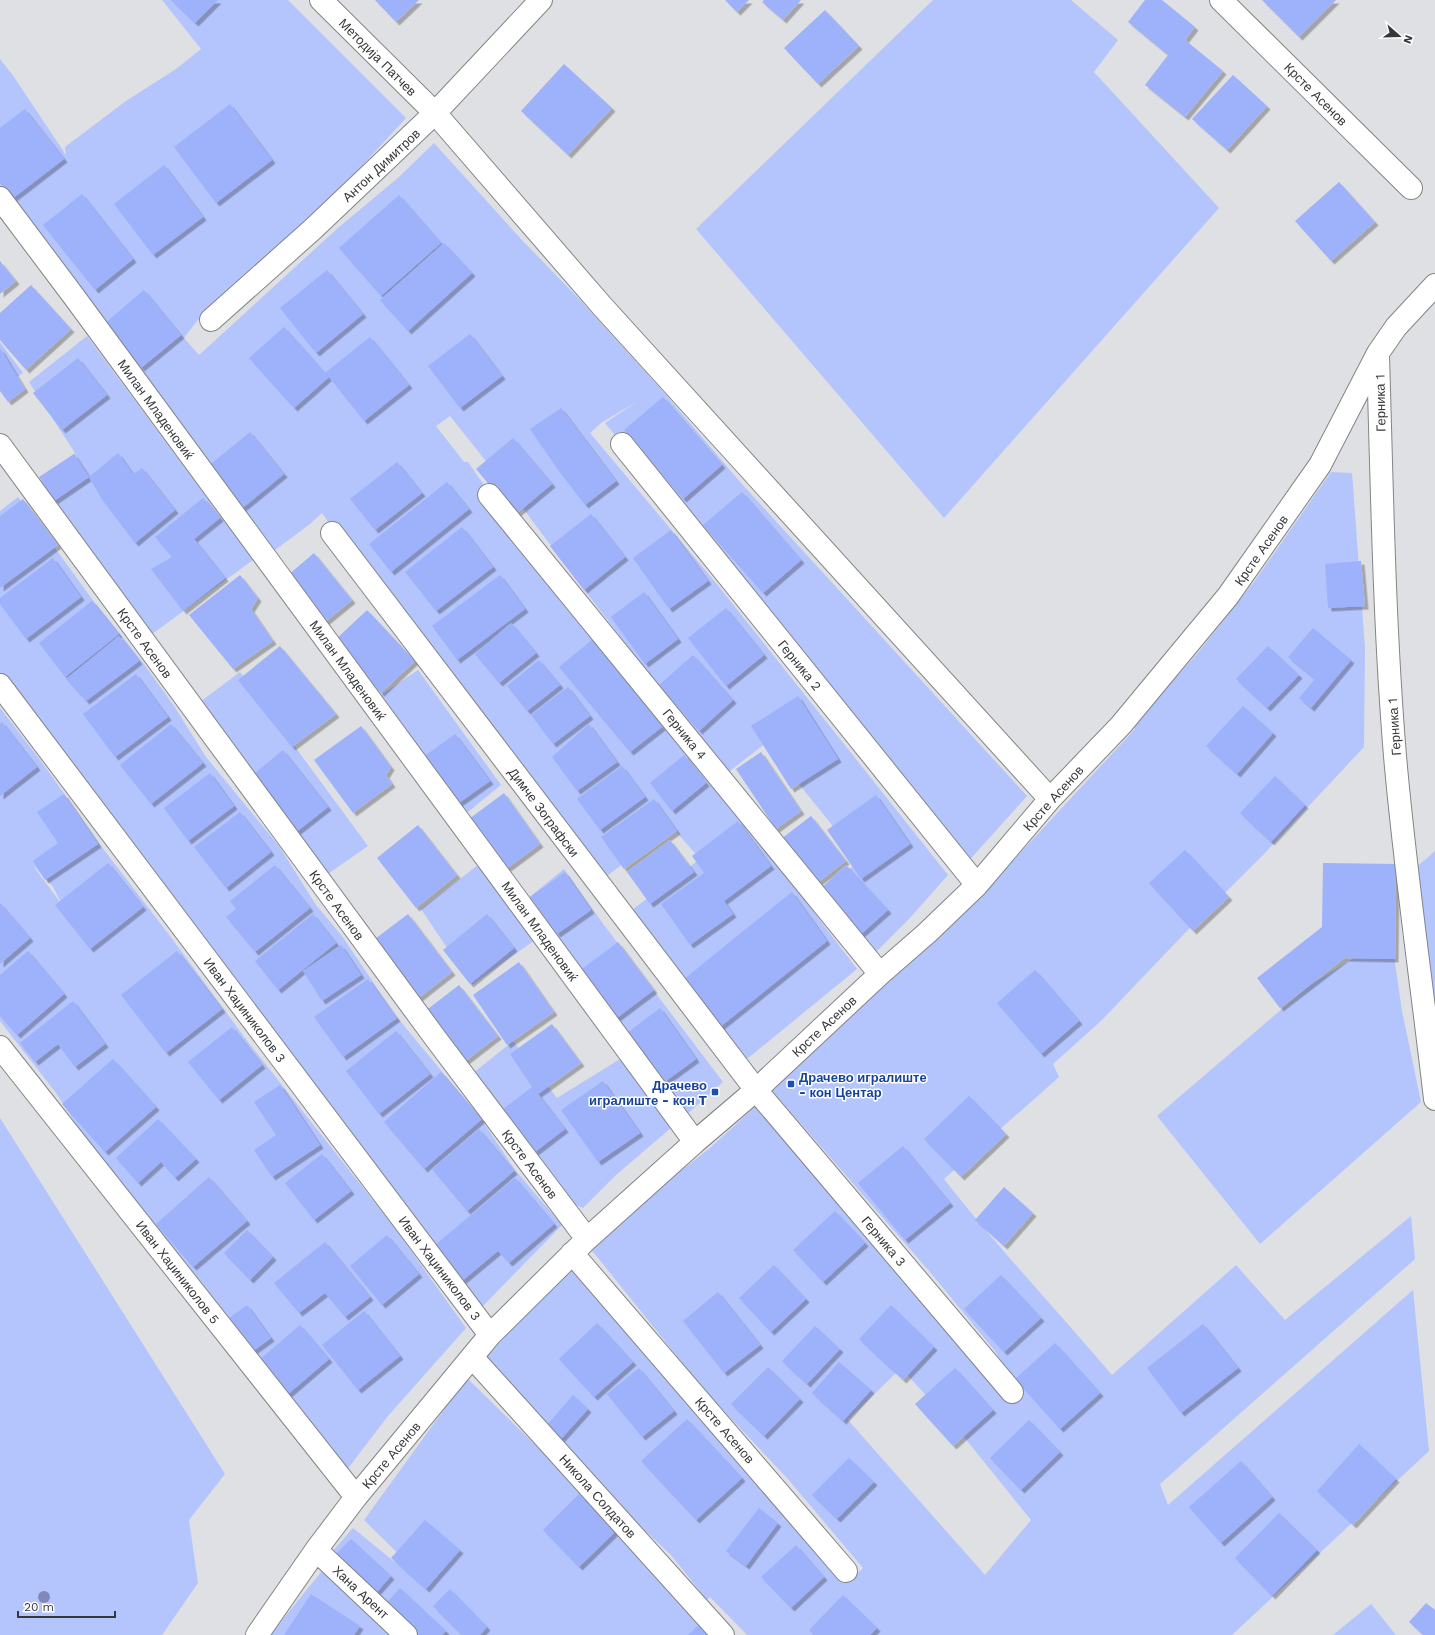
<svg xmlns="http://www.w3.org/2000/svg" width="1435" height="1635" viewBox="0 0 1435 1635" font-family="'Work Sans',sans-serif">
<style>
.green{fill:#b4c4fd;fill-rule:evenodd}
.building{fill:#9eb1fb;filter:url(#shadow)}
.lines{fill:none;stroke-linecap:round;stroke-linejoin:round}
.minor-casing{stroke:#838486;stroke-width:24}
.minor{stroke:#fff;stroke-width:22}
.tree{fill:#8188b8}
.transit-dot{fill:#1a4fb4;stroke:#fff;stroke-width:1.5}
.labels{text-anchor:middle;stroke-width:3;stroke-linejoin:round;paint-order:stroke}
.street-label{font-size:13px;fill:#363738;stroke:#fff}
.transit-label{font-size:13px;font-weight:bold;fill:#164399;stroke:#fff;text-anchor:start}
</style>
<defs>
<filter id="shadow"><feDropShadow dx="3.5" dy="3.5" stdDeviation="0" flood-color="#0004"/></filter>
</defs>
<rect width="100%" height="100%" fill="#dfe0e3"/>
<path class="green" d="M162 0H288L406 118 325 206 253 268 197 321 184 338 199 355 339 227 399 177 434 143 521 239 580 300 660 388 741 483 1027 796 966 864 605 423 638 401 601 423 590 433 716 583 948 875 909 919 870 958 818 895 860 860 766 743 726 774 579 583 516 499 450 416 436 426 464 462H468L493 498 771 856 857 969 736 1068 620 919 700 859 672 827 595 885 347 550 322 513 310 524 271 553 0 186V59L14 77 66 155 65 147 126 101 176 69 201 49Z
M933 0H1071L1118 40 1094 72 1219 208 944 518 696 229Z
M87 336 253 560 148 637 33 489 75 453 29 382Z
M0 342 23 373 0 389Z
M1331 472 1352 473 1365 648 1364 747 1263 855 1183 935 1101 1021 1053 1064 1059 1077 944 1179C997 1247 1056 1309 1112 1375L1236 1265 1285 1320 1411 1216 1415 1259 1160 1484 1168 1505 1413 1290 1429 1451 1232 1635H747L710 1597 707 1600 671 1555 603 1491 482 1363 523 1316 573 1270 640 1349 692 1406 726 1449 787 1514 777 1525 790 1512 847 1574 848 1582 863 1568 787 1478 705 1391 590 1248 646 1198 710 1148 756 1106 1011 1378 995 1351 930 1272 769 1087 940 937 998 877 1135 729 1132 726 1196 655 1254 582ZM901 1368 964 1437 1031 1520 985 1575 848 1420Z
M18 497 92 599 141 660 174 706 206 757 279 846 316 905 342 936 396 1016 482 1120 515 1170 562 1225 482 1307 0 673V511Z
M418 670 501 785 463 816 378 697Z
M240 672 368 846 319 880 196 705Z
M0 708 41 761 104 850 173 940 248 1042 394 1227 466 1328 388 1416 346 1471 184 1260 139 1211 91 1147 56 1093 0 1021ZM34 866 53 887 63 906 34 867Z
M1435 851V1028L1412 871Z
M478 865 535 940 472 985 421 909Z
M564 869 604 925 723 1082 685 1116 527 899Z
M1391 935 1402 1011 1421 1102 1260 1244 1157 1116 1310 985Z
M513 1041 557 1098 620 1059 672 1127 616 1175 583 1208 574 1204 467 1078Z
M0 1118 225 1474 189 1520 198 1583 162 1635H0Z
M467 1378 640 1548 721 1635H421L331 1553 353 1528 424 1586 427 1582 364 1520Z
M322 1571 397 1635H270Z
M1371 1604 1396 1635H1333Z"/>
<path class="building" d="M171 0H218L195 23Z
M375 0H419L396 22Z
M725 0H749L737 12Z
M764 0H801L783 20 762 2Z
M1145 0H1162L1195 27 1185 40 1223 71 1185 117 1145 85 1168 55 1128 22Z
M1262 0H1336L1299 37Z
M825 10 859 46 818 84 784 48Z
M564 64 612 108 568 155 521 111Z
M1233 75 1267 106 1227 150 1192 119Z
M230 104 272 160 216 203 174 147Z
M25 109 64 159 12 199 0 183V128Z
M164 165 203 217 153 255 114 204Z
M1339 182 1375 222 1331 261 1295 221Z
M82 194 133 259 95 290 43 225Z
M399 195 441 243 381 296 339 248Z
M444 243 472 273 408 331 380 300Z
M0 261 16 281 0 294Z
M327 270 363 314 316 353 280 308Z
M31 285 71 329 26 370 0 340V313Z
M144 290 181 335 141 368 104 324Z
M284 327 325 373 370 337 409 385 364 421 329 377 294 408 249 358Z
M470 334 502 376 460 408 428 366Z
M0 348 25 389 8 402 0 391Z
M78 358 107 395 62 430 33 393Z
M663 397 722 465 683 499 624 430Z
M561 408 616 481 585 505 556 467 530 429Z
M250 432 284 474 240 510 206 468Z
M513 438 552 484 515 515 476 469Z
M118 453 133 474 142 468 175 510 135 543 101 498 89 477Z
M74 454 89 477 54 501 39 477Z
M397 462 422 493 375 530 350 499Z
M447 482 469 509 391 572 369 544Z
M742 492 801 560 763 593 703 525Z
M203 498 220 518 194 539 225 578 183 611 151 569 172 557 155 537Z
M23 499 58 545 0 588V516Z
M591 514 625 557 584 590 550 546Z
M462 527 493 567 436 611 405 572Z
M671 530 708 581 669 609 633 558Z
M314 553 352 600 324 623 287 576Z
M53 558 81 597 26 639 0 604V598Z
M1361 561 1365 606 1328 608 1325 564Z
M240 575 258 598 251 609 273 641 233 669 189 615Z
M500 575 525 609 457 660 432 626Z
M644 592 678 639 645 664 611 617Z
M92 601 119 634 65 677 39 643Z
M726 608 764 655 726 686 688 638Z
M367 610 415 661 381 693 333 642Z
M511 623 536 653 499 683 475 654Z
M1313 628 1351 660 1311 708 1299 698 1315 679 1288 657Z
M119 636 139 661 86 701 66 679Z
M593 639 662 727 630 752 559 667Z
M280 646 336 714 292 747 238 680Z
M1268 646 1299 675 1267 708 1236 679Z
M693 655 733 700 699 731 659 685Z
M539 660 560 685 527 711 507 686Z
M136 674 168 717 115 757 83 714Z
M568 687 590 716 553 744 531 715Z
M798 696 838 759 791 789 751 726Z
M1243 706 1273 733 1237 774 1206 746Z
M2 722 37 767 0 796V724Z
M171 724 203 763 151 804 120 765Z
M589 724 617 762 577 791 552 757Z
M361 726 391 767 386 775 392 784 353 813 314 760Z
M455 734 490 781 456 805 422 758Z
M283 750 328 807 295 833 250 777Z
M761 752 801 811 776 829 736 769Z
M684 755 706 783 672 811 650 783Z
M622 766 645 797 600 830 577 799Z
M210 773 234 806 188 841 164 808Z
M1275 776 1305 805 1271 842 1240 813Z
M504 793 540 844 505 870 469 819Z
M64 794 98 844 45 880 33 861 58 843 37 812Z
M876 795 910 844 861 879 827 830Z
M654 799 677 831 624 869 601 837Z
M240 812 271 852 226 888 194 847Z
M811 816 846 861 816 884 781 839Z
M738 821 771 866 724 901 733 914 690 945 661 904 704 873 692 856Z
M418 825 457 875 416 908 377 858Z
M670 840 694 872 650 904 627 872Z
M1185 850 1229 897 1193 931 1149 883Z
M108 863 143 907 90 949 55 905Z
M1323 863 1396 864 1395 959 1345 958 1280 1008 1257 978 1322 927Z
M275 865 310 908 255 952 226 917 236 909 230 901Z
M846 865 888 910 860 935 819 890Z
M565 872 591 910 557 934 530 897Z
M792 892 827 941 720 1027 683 980 742 932Z
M0 903 30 938 0 964Z
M313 914 336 943 278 990 255 961Z
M408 914 452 972 415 1001 371 942Z
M487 914 514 948 470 984 443 950Z
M618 942 654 990 614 1020 578 972Z
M341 945 361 975 322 1001 303 971Z
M28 951 64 994 17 1035 0 1016V975Z
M177 951 222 1009 166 1053 121 995Z
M519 962 554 1012 507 1045 473 995Z
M1035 970 1079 1021 1041 1054 997 1003Z
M368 979 397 1018 343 1057 314 1017Z
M459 985 498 1036 463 1063 424 1012Z
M73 1001 105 1044 75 1067 58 1044 35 1062 20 1043Z
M660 1008 696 1059 663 1083 627 1033Z
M552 1024 581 1063 538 1094 565 1129 535 1152 502 1110 532 1087 510 1054Z
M232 1027 262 1065 219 1100 188 1062Z
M396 1031 430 1074 379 1114 346 1071Z
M113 1059 156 1107 105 1152 62 1104Z
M441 1072 482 1119 424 1169 384 1122Z
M603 1081 640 1133 598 1162 561 1110Z
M280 1085 320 1145 272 1177 254 1150 276 1135 254 1102Z
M969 1096 1006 1134 961 1177 924 1139Z
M158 1119 196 1159 175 1178 161 1162 138 1183 116 1158Z
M479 1129 514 1171 467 1211 432 1169Z
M903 1146 950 1203 905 1240 858 1183Z
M322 1154 351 1191 314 1220 285 1183Z
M209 1177 247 1221 193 1267 156 1224Z
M515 1178 554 1224 509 1263 498 1251 462 1281 434 1246Z
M1004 1187 1033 1213 1004 1246 975 1220Z
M835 1211 865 1243 823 1282 793 1250Z
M247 1230 273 1257 250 1280 224 1253Z
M387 1235 419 1274 382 1305 350 1266Z
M325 1242 370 1297 345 1317 325 1293 299 1313 274 1283Z
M774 1265 806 1299 771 1332 739 1298Z
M1001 1275 1041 1318 1004 1352 964 1309Z
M718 1292 760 1345 724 1373 683 1321Z
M247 1305 271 1338 249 1354 225 1321Z
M891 1305 934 1347 903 1380 859 1339Z
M364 1311 400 1356 358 1390 322 1345Z
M597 1323 633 1362 594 1397 559 1359Z
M1203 1324 1238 1368 1181 1413 1147 1368Z
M300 1325 329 1359 287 1395 258 1361Z
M815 1326 840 1349 807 1384 782 1361Z
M1055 1343 1100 1393 1060 1429 1015 1379Z
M839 1362 871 1390 843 1421 812 1393Z
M768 1367 800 1399 764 1436 731 1404Z
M639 1368 674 1411 642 1437 607 1394Z
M955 1368 993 1410 953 1446 915 1404Z
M573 1395 588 1409 561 1439 547 1425Z
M687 1419 742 1478 696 1520 641 1461Z
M1029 1420 1060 1452 1021 1490 990 1458Z
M1359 1444 1396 1479 1353 1525 1317 1491Z
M849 1458 874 1482 837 1519 812 1495Z
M1241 1461 1272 1497 1221 1543 1189 1507Z
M579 1494 616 1531 579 1567 543 1530Z
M759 1508 778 1523 746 1566 726 1551Z
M1279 1513 1317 1550 1272 1596 1235 1558Z
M425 1520 460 1550 426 1589 391 1558Z
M351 1539 391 1576 375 1594 334 1556Z
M796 1545 824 1577 791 1608 761 1577Z
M400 1588 446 1631 442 1635H416L384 1606Z
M450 1589 487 1627 480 1635H462L433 1606Z
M311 1594 360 1626 354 1635H284Z
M843 1595 877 1628 870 1635H814L809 1630Z
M1426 1603 1435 1610V1635H1423L1409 1622Z
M701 1623 712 1635H688Z"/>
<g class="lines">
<g class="minor-casing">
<path id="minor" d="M321 0 435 113 602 306 1050 799
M1221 0 1411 188
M0 198 75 298 695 1142
M211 320 313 229 435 113 541 0
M1378 355C1382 489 1384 623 1395 756 1405 871 1422 985 1435 1099
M622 444 977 885
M0 445 436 1039 587 1239
M489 495 880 974
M332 533 756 1090 1012 1392
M0 685 490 1335
M0 1047 356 1497
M572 1253 846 1571
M472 1357 723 1635
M316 1550 406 1635
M257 1635 316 1550 356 1497 490 1335 587 1239 695 1142 756 1090 880 974 927 933 977 885 1050 799 1121 725 1228 596 1320 465 1378 353 1396 327 1435 285"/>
</g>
<use href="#minor" class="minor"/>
</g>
<circle class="tree" cx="44" cy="1597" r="6"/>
<g class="transit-dot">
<rect x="787" y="1080" width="8" height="8" rx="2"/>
<rect x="711" y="1088" width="8" height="8" rx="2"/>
</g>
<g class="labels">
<g class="street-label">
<text transform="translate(378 57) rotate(45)" y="5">Методија Патчев</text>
<text transform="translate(1316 94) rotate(45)" y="5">Крсте Асенов</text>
<text transform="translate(381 165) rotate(-43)" y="5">Антон Димитров</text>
<text transform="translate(1380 403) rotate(-91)" y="5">Герника 1</text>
<text transform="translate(156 409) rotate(54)" y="5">Милан Младеновиќ</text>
<text transform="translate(1261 550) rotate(-55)" y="5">Крсте Асенов</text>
<text transform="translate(145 643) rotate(54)" y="5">Крсте Асенов</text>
<text transform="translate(800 665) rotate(51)" y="5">Герника 2</text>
<text transform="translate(348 670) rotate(54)" y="5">Милан Младеновиќ</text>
<text transform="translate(1394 727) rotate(-94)" y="5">Герника 1</text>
<text transform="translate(685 734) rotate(51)" y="5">Герника 4</text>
<text transform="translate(1053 798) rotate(-48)" y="5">Крсте Асенов</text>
<text transform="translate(544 812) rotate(53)" y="5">Димче Зографски</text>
<text transform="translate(337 905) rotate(54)" y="5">Крсте Асенов</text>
<text transform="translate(540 931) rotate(54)" y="5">Милан Младеновиќ</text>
<text transform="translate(245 1010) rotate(53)" y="5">Иван Хаџиниколов 3</text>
<text transform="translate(824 1026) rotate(-43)" y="5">Крсте Асенов</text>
<text transform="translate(530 1164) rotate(53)" y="5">Крсте Асенов</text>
<text transform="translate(884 1241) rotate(50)" y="5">Герника 3</text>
<text transform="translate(440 1268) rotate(53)" y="5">Иван Хаџиниколов 3</text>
<text transform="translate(178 1272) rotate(52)" y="5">Иван Хаџиниколов 5</text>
<text transform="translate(725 1430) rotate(49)" y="5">Крсте Асенов</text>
<text transform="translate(391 1455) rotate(-50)" y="5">Крсте Асенов</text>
<text transform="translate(598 1496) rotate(48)" y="5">Никола Солдатов</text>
<text transform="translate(361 1592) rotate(43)" y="5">Хана Арент</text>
</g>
<g class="transit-label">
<text x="799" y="1082">Драчево игралиште<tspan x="799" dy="15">- кон Центар</tspan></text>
<text x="707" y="1090" text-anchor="end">Драчево<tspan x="707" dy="15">игралиште - кон T</tspan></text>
</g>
</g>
<g transform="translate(1399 36) rotate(110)" stroke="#ffffff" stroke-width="3" paint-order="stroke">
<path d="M0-3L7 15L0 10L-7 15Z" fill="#363738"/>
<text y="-6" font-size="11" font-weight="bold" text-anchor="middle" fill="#363738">N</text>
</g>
<path d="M18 1611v6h97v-6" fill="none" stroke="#363738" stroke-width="2"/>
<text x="24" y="1611" font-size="12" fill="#363738" stroke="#ffffff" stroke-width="3" paint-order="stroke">20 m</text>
</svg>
